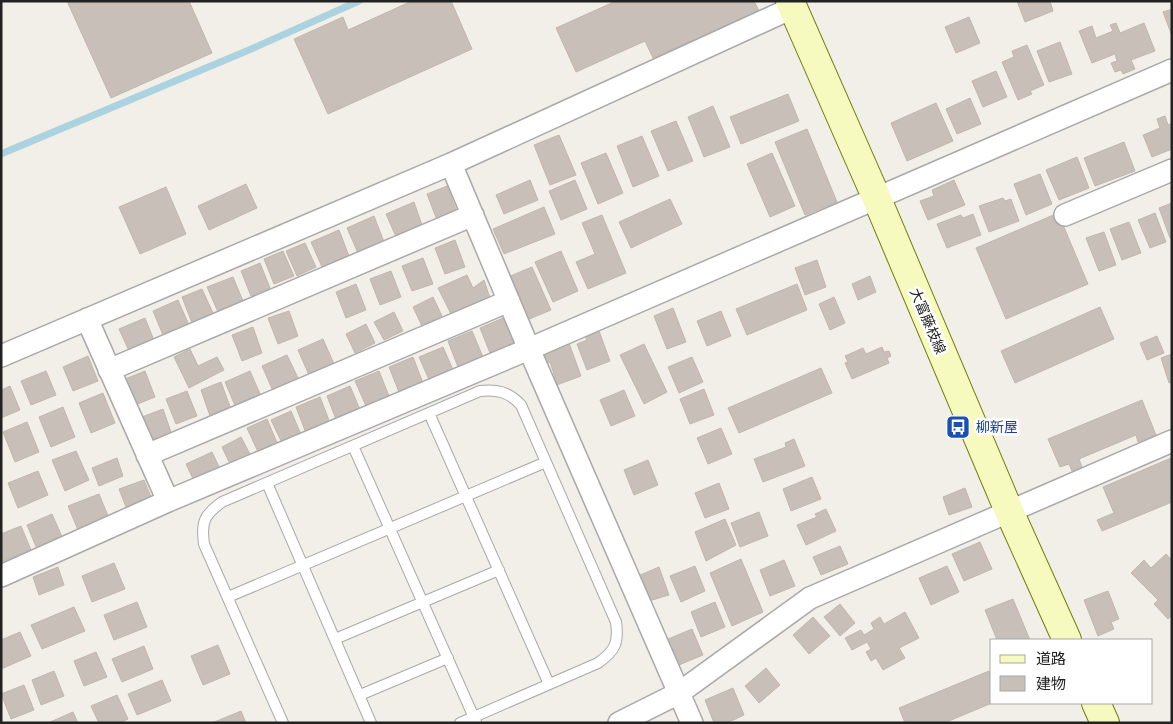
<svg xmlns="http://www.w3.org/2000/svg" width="1173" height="724" viewBox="0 0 1173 724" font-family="Barlow,'Noto Sans JP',sans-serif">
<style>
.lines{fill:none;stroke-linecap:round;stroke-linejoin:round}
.stream{stroke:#aad3df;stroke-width:7}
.building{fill:#c7bfb8;stroke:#c4b6ab}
.lane-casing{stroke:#a9a9a9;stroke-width:12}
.street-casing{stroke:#a9a9a9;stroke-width:24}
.secondary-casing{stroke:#707d05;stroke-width:30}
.lane{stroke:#fff;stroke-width:10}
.street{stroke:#fff;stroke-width:21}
.secondary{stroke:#f7fabf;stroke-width:28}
.labels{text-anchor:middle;stroke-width:5;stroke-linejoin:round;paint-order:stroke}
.street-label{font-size:14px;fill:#222;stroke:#fff}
.transit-label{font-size:14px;fill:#164399;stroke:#fff;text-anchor:start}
</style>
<rect width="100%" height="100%" fill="#f2efe9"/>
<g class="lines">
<path class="stream" d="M1 154 249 50 359 1"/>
</g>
<path class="building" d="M67 1H189L212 53 111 98Z
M412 1H451L472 49 328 114 294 39 343 17 348 30Z
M616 1H754L759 11 653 58 645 41 576 72 556 28Z
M1017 1H1050L1053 11 1025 22Z
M1172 9V36L1163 12Z
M969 17 980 43 956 53 945 27Z
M1116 23 1120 33 1144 23 1155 51 1131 60 1135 69 1123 74 1121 70 1115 72 1111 63 1117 61 1115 54 1092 63 1079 31 1092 26 1096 38 1113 31 1110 25Z
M1060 42 1072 74 1049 82 1037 51Z
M1027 45 1044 85 1030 91 1032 94 1018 100 1002 62 1014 57 1012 51Z
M996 71 1007 97 983 107 972 81Z
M788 94 799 121 741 144 730 117Z
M970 98 981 124 957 134 946 109Z
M936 103 953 141 907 161 891 123Z
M713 106 730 147 704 157 688 117Z
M1165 116 1168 125 1172 123V149L1152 157 1143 135 1160 128 1157 119Z
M676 121 693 161 668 171 651 131Z
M807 129 837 202 805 215 775 142Z
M559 135 576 175 550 185 534 145Z
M642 136 659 176 633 187 617 146Z
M1124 142 1135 171 1095 186 1084 158Z
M606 153 623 193 598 204 581 163Z
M772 153 795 206 770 217 747 164Z
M1077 157 1089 188 1059 200 1046 170Z
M1040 174 1052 204 1026 215 1014 184Z
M530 180 538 200 504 214 496 195Z
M575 180 587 209 561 220 549 191Z
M954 180 965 205 928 220 920 201 934 196 932 190Z
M246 184 257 208 209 230 198 206Z
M447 186 457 212 437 220 427 194Z
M166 187 186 234 140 254 119 207Z
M1003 198 1005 201 1011 199 1019 221 989 232 979 206Z
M670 199 682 224 631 248 619 222Z
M414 202 423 228 397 239 386 214Z
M1172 203V238H1170L1159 208Z
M544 207 555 234 504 254 493 229Z
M1058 213 1088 284 1006 319 976 248Z
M1155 213 1166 242 1150 248 1138 220Z
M973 214 981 235 947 248 937 224 961 215 963 218Z
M602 215 626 273 588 289 576 262 595 254 582 223Z
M374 216 384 242 358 253 347 228Z
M1129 222 1141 253 1122 260 1110 229Z
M339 230 349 256 322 267 311 242Z
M1104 232 1116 265 1099 271 1086 238Z
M455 240 465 267 445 274 435 248Z
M305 243 316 267 297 276 286 251Z
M283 251 294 276 274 284 264 259Z
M561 251 578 291 553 302 535 262Z
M423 258 433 284 412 291 402 266Z
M817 260 826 287 805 295 795 268Z
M260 263 270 288 251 296 241 271Z
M532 267 551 310 527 320 508 277Z
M391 271 401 297 380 305 370 279Z
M467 275 473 288 484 280 490 298 452 316 438 288Z
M870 276 876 292 858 300 852 284Z
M233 277 243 301 218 312 207 287Z
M356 284 366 310 346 318 336 292Z
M797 284 807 310 747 335 736 309Z
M202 289 213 313 192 323 182 297Z
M433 297 442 316 422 326 413 307Z
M834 297 845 323 830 330 819 304Z
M178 300 189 325 163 335 153 311Z
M1100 307 1114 339 1015 383 1001 351Z
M673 308 686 342 667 349 654 316Z
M289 311 298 336 278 344 268 318Z
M721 311 731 336 707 346 697 321Z
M394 312 403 331 384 340 374 322Z
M145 318 155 343 130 353 119 329Z
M503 318 514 344 490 353 480 328Z
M366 324 375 343 355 353 346 334Z
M253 327 262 353 242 361 232 335Z
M472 331 483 357 458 367 448 341Z
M599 331 610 361 587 370 577 344 587 340 585 336Z
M1157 336 1164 353 1147 360 1140 343Z
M323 339 334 364 309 375 298 350Z
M569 343 581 376 554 386 551 378 555 377 550 362 545 364 541 354Z
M644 344 667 392 644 404 620 355Z
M443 347 454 372 430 382 419 357Z
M882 347 884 352 889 351 891 356 887 358 889 363 852 379 845 363 848 362 845 356 863 348 866 354Z
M190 349 198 366 217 357 224 370 189 388 174 357Z
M1172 354V382L1169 383 1161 358Z
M287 355 299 380 273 391 262 366Z
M88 356 98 381 73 391 63 367Z
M413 357 423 383 399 392 389 367Z
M692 357 703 382 679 393 668 367Z
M821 368 832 393 739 433 728 408Z
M46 371 56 395 31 405 21 381Z
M145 371 155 397 135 405 125 379Z
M250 371 261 396 236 408 225 382Z
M379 371 389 396 366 406 355 381Z
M221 382 231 409 210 416 201 390Z
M10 386 20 410 1 418V390Z
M350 386 361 412 337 422 327 396Z
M704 389 714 415 690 424 680 399Z
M624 390 635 416 611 426 600 400Z
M187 391 197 416 176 424 166 399Z
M103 393 115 423 91 433 79 403Z
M320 397 330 423 306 433 296 407Z
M1142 400 1156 435 1138 442 1136 435 1079 459 1082 467 1072 471 1069 464 1060 467 1048 439Z
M63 407 75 437 51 447 39 417Z
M163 409 172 435 152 442 142 417Z
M291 411 302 437 283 445 271 420Z
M267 419 278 445 259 454 247 428Z
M27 422 39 452 15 462 3 432Z
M721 428 732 454 708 464 697 438Z
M241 437 251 456 231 466 222 447Z
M794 439 805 466 763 482 754 459 786 447 785 443Z
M76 451 89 480 65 491 52 460Z
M212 452 221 471 195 483 186 464Z
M117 458 123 476 99 486 92 468Z
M1171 458 1172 502 1102 531 1097 520 1114 513 1103 487Z
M648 460 658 485 634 495 624 470Z
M38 471 48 495 18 508 8 483Z
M812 477 821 499 791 511 783 489Z
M144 480 151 497 126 507 119 489Z
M719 483 729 509 705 518 695 493Z
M965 488 972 507 949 515 943 497Z
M99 494 109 518 78 530 68 506Z
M826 509 836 531 806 545 797 525 817 517 815 514Z
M759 512 768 536 740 547 731 523Z
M52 514 63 539 37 549 27 525Z
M725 519 736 545 706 561 695 532Z
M21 526 31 550 1 562V534Z
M980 542 992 569 964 581 952 554Z
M840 546 848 564 821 575 813 557Z
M1166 554 1172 560V615L1168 619 1154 604 1158 600 1131 573 1144 560 1151 568Z
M741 559 763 612 732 626 710 573Z
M784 560 795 586 770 596 760 570Z
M114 563 125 589 92 602 82 576Z
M695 566 705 591 681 602 670 576Z
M947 566 959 592 931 605 919 578Z
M58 567 64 585 39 595 33 577Z
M659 567 669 595 649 601 638 576Z
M1108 591 1119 619 1111 622 1114 629 1098 636 1084 600Z
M1013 599 1030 640H997L985 610Z
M137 602 147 627 114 640 104 615Z
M715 602 725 627 701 637 691 612Z
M840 604 855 623 840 636 824 617Z
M74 607 85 631 42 649 31 625Z
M905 612 919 638 899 648 905 658 883 670 876 658 871 661 866 652 871 649 867 642 852 650 845 638 861 630 864 635 874 629 871 623 880 617 884 624Z
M813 617 830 636 809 654 793 635Z
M692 629 703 655 679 665 668 639Z
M20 632 31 656 1 669V640Z
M218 645 230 674 203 685 191 656Z
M144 646 153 669 122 682 112 659Z
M96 652 107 677 84 686 74 661Z
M766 668 780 685 759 703 745 686Z
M54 671 64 696 41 705 32 680Z
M989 671 992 678V703L944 723H905L899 708Z
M162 680 171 701 137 715 128 694Z
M24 685 34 710 11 719 1 694Z
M733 688 744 715 727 723H714L705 700Z
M117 695 128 719 120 723H99L91 706Z
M241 711 246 723H212Z
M73 712 78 723H48Z"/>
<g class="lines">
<g class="lane-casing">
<path id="lane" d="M429 413 549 684
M353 446 476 722
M267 483 371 723
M228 597 546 462
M335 639 499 570
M360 695 448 658
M283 723 204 544C201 522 204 515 222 502L480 391C497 389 509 392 521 405L616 622C619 643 615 651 598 663L460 723"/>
</g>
<g class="street-casing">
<path id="street" d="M451 164 529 349 692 723
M1065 215 1172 170
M87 319 168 501
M1 356 451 164 792 8
M109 370 473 215
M147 455 509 301
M1 576 168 501 529 349 1172 70
M619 723 679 693 810 598 1172 441"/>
</g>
<g class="secondary-casing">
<path id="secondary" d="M790 1 877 199 1009 511 1067 640
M1096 703 1105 723"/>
</g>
<use href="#lane" class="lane"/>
<use href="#street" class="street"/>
<use href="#secondary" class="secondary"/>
</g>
<defs>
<g id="bus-square" transform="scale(1.25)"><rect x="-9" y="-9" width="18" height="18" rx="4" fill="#1a4fb4" stroke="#fff"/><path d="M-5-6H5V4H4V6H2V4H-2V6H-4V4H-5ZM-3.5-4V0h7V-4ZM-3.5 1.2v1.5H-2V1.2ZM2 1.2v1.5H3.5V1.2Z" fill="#fff"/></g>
</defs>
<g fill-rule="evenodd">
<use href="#bus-square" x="958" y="427"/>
</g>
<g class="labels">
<g class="street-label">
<text transform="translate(928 321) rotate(67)" y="5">大富藤枝線</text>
</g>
<g class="transit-label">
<text x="976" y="432">柳新屋</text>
</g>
</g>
<rect width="1173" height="724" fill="none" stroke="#222222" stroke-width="5"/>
<rect x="990" y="639" width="162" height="65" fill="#ffffff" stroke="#a7a7a7"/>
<rect x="1000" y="655" width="25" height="8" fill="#f7fabf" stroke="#a7a7a7"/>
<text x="1036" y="664" font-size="15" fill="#222222">道路</text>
<rect x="1000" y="676" width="25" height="15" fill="#c7bfb8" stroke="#a7a7a7"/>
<text x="1036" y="689" font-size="15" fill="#222222">建物</text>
</svg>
